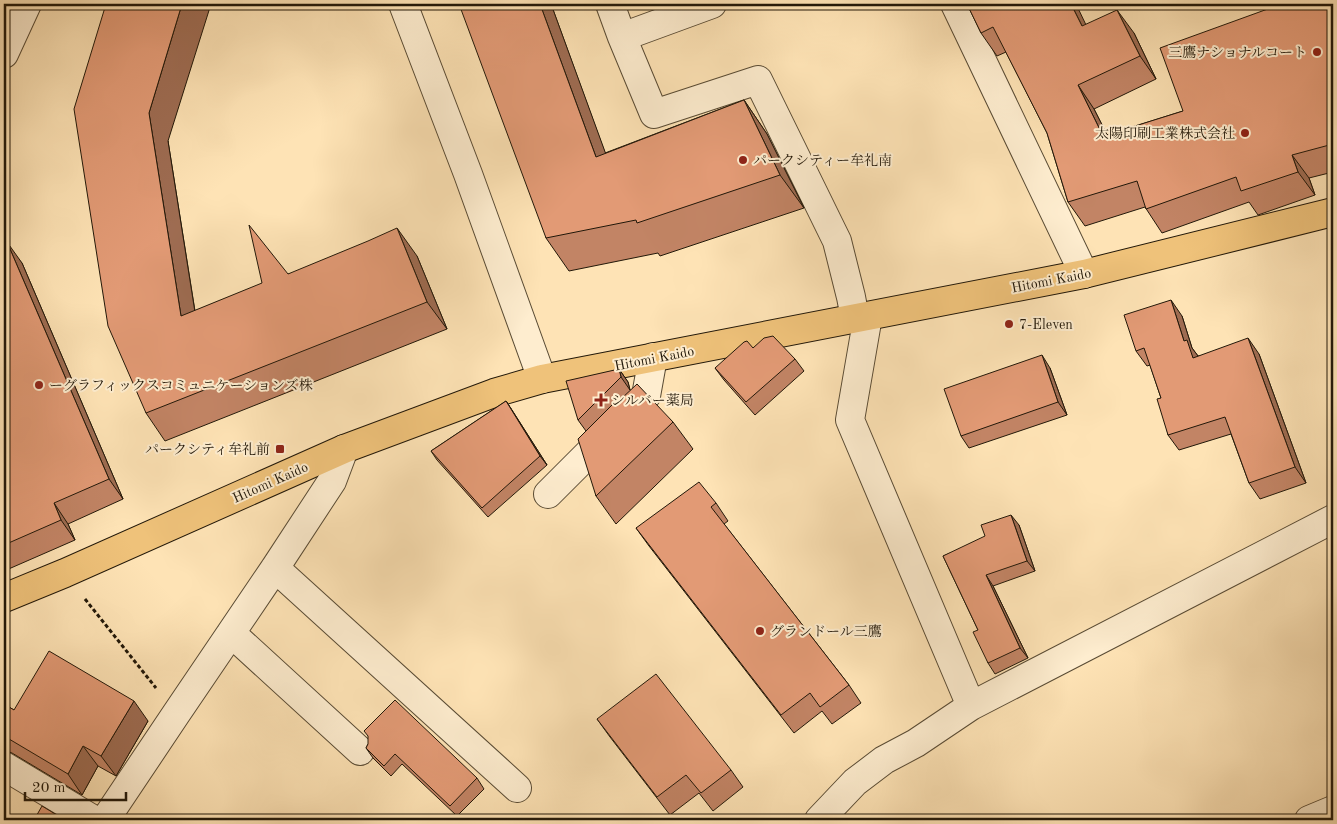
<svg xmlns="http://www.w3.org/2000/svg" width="1337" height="824" viewBox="0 0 1337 824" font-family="'Old Standard TT','Noto Serif JP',serif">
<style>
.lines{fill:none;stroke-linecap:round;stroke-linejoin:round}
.minor-casing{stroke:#594b34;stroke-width:30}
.major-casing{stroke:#221809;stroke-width:30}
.path{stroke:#221809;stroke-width:3;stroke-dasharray:4 2.5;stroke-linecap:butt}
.minor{stroke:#feedcf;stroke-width:28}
.major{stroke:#efc27a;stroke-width:28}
.wall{fill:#c28465;stroke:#221809}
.shaded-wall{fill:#9e6c52;stroke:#221809}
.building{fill:#e29a75;stroke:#221809}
.poi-dot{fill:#8f2418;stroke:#feedcf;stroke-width:2}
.labels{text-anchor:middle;stroke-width:4;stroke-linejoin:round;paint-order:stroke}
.poi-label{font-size:14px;fill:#221809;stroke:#feedcf;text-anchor:start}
.street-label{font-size:14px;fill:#221809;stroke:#feedcf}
</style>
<rect width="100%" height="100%" fill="#fee3b5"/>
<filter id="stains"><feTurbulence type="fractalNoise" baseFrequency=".004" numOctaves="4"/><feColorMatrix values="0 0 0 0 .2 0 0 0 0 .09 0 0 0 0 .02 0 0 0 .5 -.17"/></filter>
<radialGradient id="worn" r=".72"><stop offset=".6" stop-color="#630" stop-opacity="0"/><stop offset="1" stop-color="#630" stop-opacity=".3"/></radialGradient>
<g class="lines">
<g class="minor-casing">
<path id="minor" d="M403 4 468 174 542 379
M610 4 622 37 654 114 758 80 837 241 851 297 855 318
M955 4 1084 274
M622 37 712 4
M4 54 27 4
M868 316 850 420 971 706
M548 494 646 396 653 357
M275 568 517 788
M231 633 360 751
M4 766 94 820
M105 820 176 714 275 568 332 481 344 449
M819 820 855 782 884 760 916 743 971 706 1333 519
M1309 820 1333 810"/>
</g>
<g class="major-casing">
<path id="major" d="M4 598 65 573 344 449 494 393 542 379 1084 274 1333 212"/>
</g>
<path class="path" d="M85 599 156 688"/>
<use href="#minor" class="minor"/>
<use href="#major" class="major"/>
</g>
<path class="wall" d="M551 4 605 153 744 100 767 134 804 208 660 256 658 253 569 271 546 238Z
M967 4 1134 33 1156 79 1094 109 1107 135 1183 111 1333 4V172L1309 178 1315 195 1258 215 1249 202 1162 233 1145 207 1085 226 1068 202 1047 133 1006 52 997 56 981 33Z
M168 141 195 311 288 274 417 256 447 329 165 441 146 413Z
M4 244 22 263 123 499 68 524 75 540 4 571Z
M1182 316 1192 348 1198 356 1259 354 1306 483 1260 499 1249 483 1231 434 1179 450 1168 435 1161 398 1150 365 1147 366 1136 351Z
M753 348 795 359 804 371 755 415 724 380 715 368Z
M1050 368 1067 415 969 448 961 436Z
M619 369 628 382 630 390 673 422 693 449 616 524 596 496 586 431 578 420Z
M506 401 547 465 488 517 437 460 431 451Z
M716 503 728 521 724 524 849 685 861 703 832 724 822 711 794 733 649 546 636 528Z
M1019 525 1035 571 993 586 1028 658 995 674 988 663 978 630 943 556Z
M4 704 14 710 148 721 116 776 98 766 82 795 12 753 4 750Z
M597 719 731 770 743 787 713 811 699 793 670 815 610 737Z
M368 744 477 778 484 789 457 816 402 764 391 776 373 758 366 748Z"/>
<path class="shaded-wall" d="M182 4H211L168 141 200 344 181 316 149 113Z
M540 4H551L619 190 596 157Z
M1071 4H1076L1098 50 1082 26Z
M1117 10 1134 33 1156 79 1140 56Z
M1078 85 1094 109 1120 160 1103 136Z
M744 100 767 134 804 208 780 175Z
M1292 155 1309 178 1315 195 1298 172Z
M397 228 417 256 447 329 427 302Z
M7 242 22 263 123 499 109 479Z
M1171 300 1182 316 1192 348 1198 356 1204 374 1193 358 1184 341Z
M1248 338 1259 354 1306 483 1295 467Z
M1042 355 1050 368 1067 415 1058 402Z
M619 369 628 382 630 390 621 377Z
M506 401 512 410 547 465 540 456Z
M54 503 68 524 75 540 61 520Z
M1011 515 1019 525 1035 571 1027 561Z
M986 575 993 586 1028 658 1020 648Z
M134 701 148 721 116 776 101 756Z
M83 746 98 766 82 795 68 774Z"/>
<path class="building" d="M106 4H182L149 113 181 316 262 283 249 225 288 274 368 241 397 228 427 302 146 413 108 326 74 109Z
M459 4H540L596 157 744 100 780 175 637 223 636 220 546 238Z
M967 4H1071L1082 26 1117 10 1140 56 1078 85 1103 136 1183 111 1160 48 1276 6 1275 4H1333V144L1292 155 1298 172 1241 191 1236 177 1146 209 1137 181 1068 202 1047 133 993 27 981 33Z
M7 242 109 479 54 503 61 520 4 545V244Z
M1171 300 1184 341 1187 340 1193 358 1248 338 1295 467 1249 483 1225 417 1168 435 1157 399 1161 398 1144 348 1136 351 1124 315Z
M773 336 795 359 746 402 715 368 744 342 747 341 753 348 764 338Z
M1042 355 1058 402 961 436 944 389Z
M619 369 621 377 578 420 566 381Z
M637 384 673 422 596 496 578 439 619 398 620 400Z
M506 401 540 456 482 508 431 451Z
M699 482 716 503 711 507 849 685 820 707 810 693 781 715 636 528Z
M1011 515 1027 561 986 575 1020 648 988 663 973 632 978 630 943 556 985 536 981 525Z
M49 651 134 701 101 756 83 746 68 774 4 736V704L14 710Z
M656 674 731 770 701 793 686 775 657 797 597 719Z
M395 700 477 778 450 806 395 754 384 766 366 748 368 744V736L364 731Z
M42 806 65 820H34Z
M1333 816V820H1330L1329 818Z"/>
<g class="poi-dot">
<circle cx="1317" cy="52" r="5"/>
<circle cx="1245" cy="133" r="5"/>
<circle cx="743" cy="160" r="5"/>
<circle cx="1009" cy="324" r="5"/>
<circle cx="39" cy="385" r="5"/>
<path d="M598.5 392.5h5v5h5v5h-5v5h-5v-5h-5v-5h5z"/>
<rect x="275" y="444" width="10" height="10" rx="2.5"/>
<circle cx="760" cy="631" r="5"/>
</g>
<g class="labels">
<g class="poi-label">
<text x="1307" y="57" text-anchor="end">三鷹ナショナルコート</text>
<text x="1235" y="138" text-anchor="end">太陽印刷工業株式会社</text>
<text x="753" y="165">パークシティー牟礼南</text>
<text x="1019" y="329">7-Eleven</text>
<text x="49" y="390">ーグラフィックスコミュニケーションズ株</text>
<text x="611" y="405">シルバー薬局</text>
<text x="270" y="454" text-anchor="end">パークシティ牟礼前</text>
<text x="770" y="636">グランドール三鷹</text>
</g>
<g class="street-label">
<text transform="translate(1051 280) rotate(-11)" y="5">Hitomi Kaido</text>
<text transform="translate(654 358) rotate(-11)" y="5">Hitomi Kaido</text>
<text transform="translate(270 482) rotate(-24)" y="5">Hitomi Kaido</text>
</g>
</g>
<rect width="1337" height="824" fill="none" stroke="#fee3b5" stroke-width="20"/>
<rect x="5" y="5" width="1327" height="814" fill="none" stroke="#221809" stroke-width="2.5"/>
<rect x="10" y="10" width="1317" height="804" fill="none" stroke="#221809"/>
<path d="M25 792v8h101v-8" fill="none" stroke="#221809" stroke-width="2.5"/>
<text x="32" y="792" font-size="15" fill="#221809" stroke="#feedcf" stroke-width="4" paint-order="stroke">20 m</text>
<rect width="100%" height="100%" filter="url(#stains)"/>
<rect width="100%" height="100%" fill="url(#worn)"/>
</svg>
